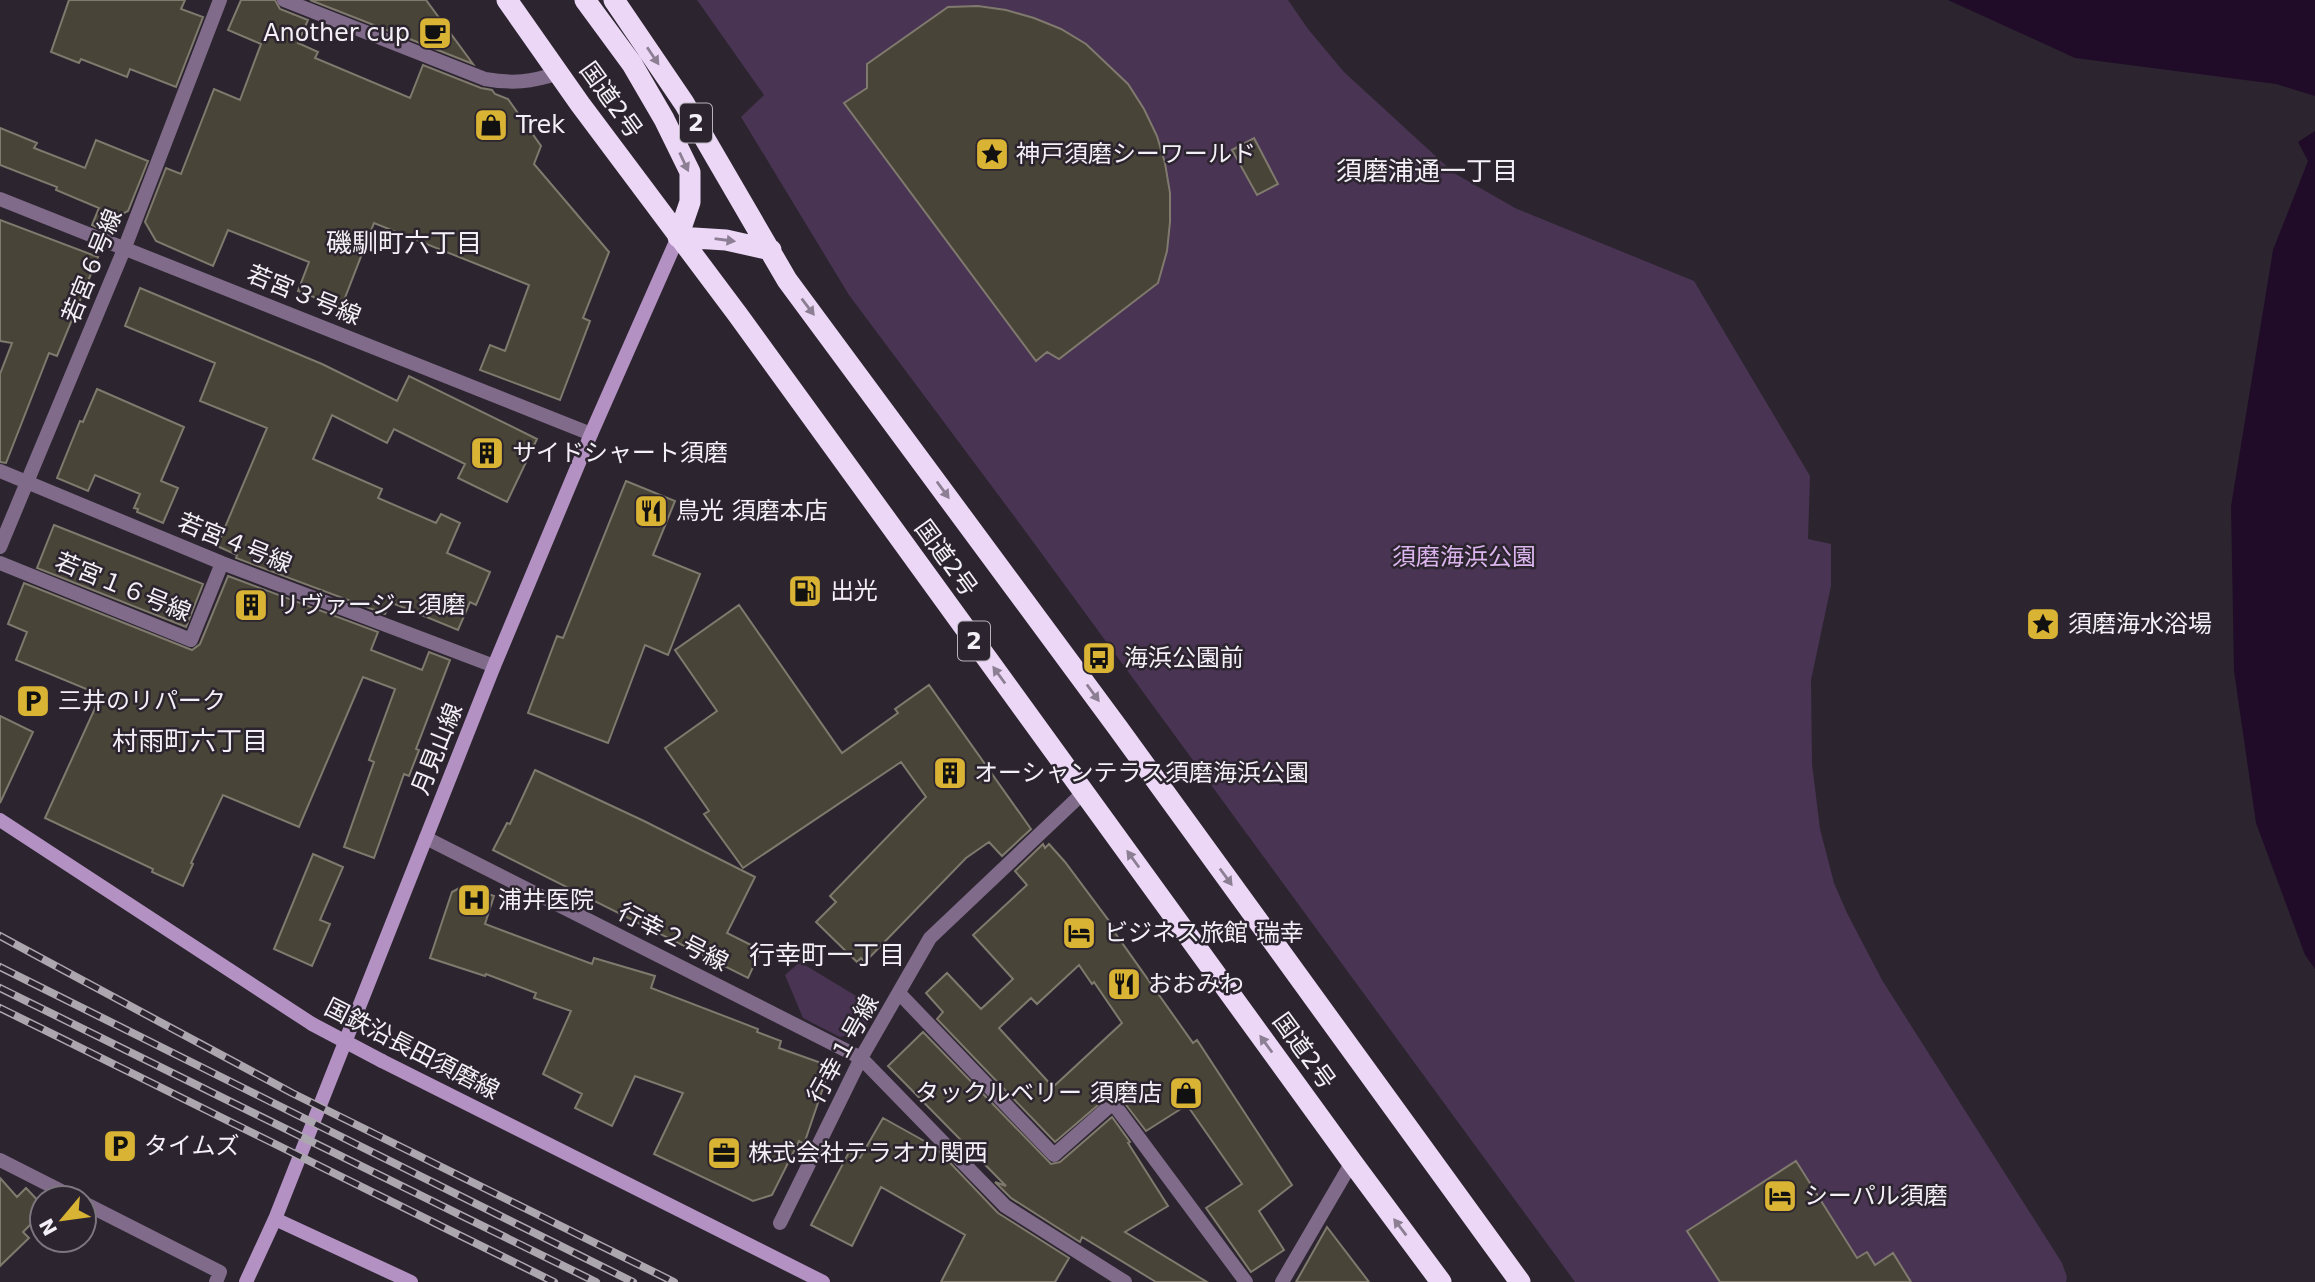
<svg xmlns="http://www.w3.org/2000/svg" width="2315" height="1282" viewBox="0 0 2315 1282" font-family="'DejaVu Sans','Noto Sans JP',sans-serif">
<style>
.green{fill:#493453}
.water{fill:#200c28}
.building{fill:#494438;stroke:#7f7a6d;stroke-width:2;fill-rule:evenodd}
.lines{fill:none;stroke-linecap:round;stroke-linejoin:round}
.street{stroke:#806b8a;stroke-width:14}
.secondary{stroke:#b391c3;stroke-width:14}
.highway{stroke:#ecd7f7;stroke-width:21}
.rail-casing{stroke:#aca6af;stroke-width:8}
.rail{stroke:#2c252f;stroke-width:5;stroke-dasharray:16;stroke-linecap:butt}
.secondary-bridge{stroke:#b391c3;stroke-width:14}
.oneway{fill:#8c7e93}
.labels{text-anchor:middle;stroke-width:5;stroke-linejoin:round;paint-order:stroke}
.shield{fill:#2c252f;stroke:#b8b3bb;stroke-width:2}
.shield-label{font-size:23px;font-weight:bold;fill:#f4f0f7}
.poi-label{font-size:24px;fill:#f4f0f7;stroke:#2c252f;text-anchor:start}
.street-label{font-size:24px;fill:#f4f0f7;stroke:#2c252f}
.park-label{font-size:24px;fill:#dcb5ee;stroke:#2c252f}
.neighbourhood-label{font-size:26px;fill:#f4f0f7;stroke:#2c252f}
</style>
<rect width="100%" height="100%" fill="#2c252f"/>
<path class="green" d="M697 0H1288L1308 29 1344 72 1454 173 1515 208 1694 281 1810 476 1808 539 1831 544V586L1811 680 1812 764 1820 829 1834 883 1847 913 1882 980 2062 1263 2067 1277 2066 1282H1575L1020 524 849 295 741 117 764 95Z
M800 962 876 1008 863 1031 840 1037 803 1018 785 975Z"/>
<path class="water" d="M1948 0H2315V96L2276 84 2075 58Z
M2315 131V969L2305 955 2256 823 2234 671 2231 506 2273 250 2308 161 2298 142Z"/>
<path class="building" d="M69 0H185L181 9 203 17 176 87 130 69 127 77 81 59 79 63 51 52Z
M241 0H275L280 9 308 20 298 43 318 52 315 58 410 98 423 65 481 88 492 90 495 94 508 99 541 146 534 164 609 252 583 318 590 321 560 400 480 370 490 345 505 351 529 285 374 223 341 308 298 291 309 262 228 230 213 266 156 241 145 222 166 168 181 174 214 89 240 100 261 44 228 30Z
M310 0H426L473 64 430 47Z
M978 6 1006 10 1034 18 1061 29 1086 44 1128 84 1144 109 1157 136 1165 163 1170 193V222L1167 251 1158 283 1059 359 1047 352 1036 361 844 103 867 88V64L948 7Z
M0 128 37 143 34 148 85 168 96 140 148 161 128 211 96 227 92 225 99 208 56 190 57 187 0 165Z
M1254 138 1278 184 1257 195 1232 150Z
M0 220 98 257 57 356 49 353 6 463 0 462V374L12 343 0 341Z
M140 288 322 364 397 401 409 376 537 439 507 502 458 478 465 464 394 429 387 443 332 415 313 459 382 489 378 498 436 523 441 514 460 523 447 553 490 572 476 605 470 602 458 630 390 602 385 614 236 558 237 555 217 546 267 428 200 401 215 363 125 326Z
M97 389 184 427 161 481 178 488 163 523 137 512 138 509 134 508 140 494 95 475 88 491 57 478 80 421 83 422Z
M626 481 675 501 653 555 700 574 668 655 645 645 608 743 528 713 557 636 563 638Z
M54 525 203 584 186 627 37 568Z
M228 576 378 632 371 650 422 670 429 652 450 660 416 749 419 750 409 776 404 774 374 858 344 847 374 762 369 760 395 689 363 677 299 827 223 795 191 863 193 864 183 886 152 872 153 869 45 818 101 695 16 660 27 632 8 624 24 583 192 650 200 644Z
M739 605 842 753 898 713 895 709 929 685 1031 829 1002 856 989 842 966 858 865 962 861 958 857 962 816 922 836 902 830 896 926 797 901 762 743 868 704 814 709 811 665 748 717 711 675 650Z
M0 716 33 732 0 803Z
M535 770 644 821 755 877 727 933 761 950 748 978 493 850 507 823 510 824Z
M1043 844 1045 848 1049 844 1065 862 1115 929 1113 930 1193 1043 1197 1040 1292 1185 1259 1211 1284 1250 1251 1272 1206 1208 1242 1184 1187 1105 1146 1131 1120 1097 1111 1094 1055 1142 937 1019 943 1012 926 993 947 973 981 1009 1013 979 973 935 1027 885 1015 871ZM1079 965 1092 984 1094 982 1122 1023 1053 1087 999 1028 1031 998 1037 1004Z
M313 854 343 867 320 920 330 924 312 966 274 949Z
M463 886 494 896 485 924 592 964 594 958 655 976 651 988 758 1029 757 1032 781 1041 779 1048 824 1064 825 1082 804 1144 799 1141 772 1195 753 1201 654 1154 683 1093 635 1076 612 1126 575 1108 582 1094 543 1074 571 1011 534 998 536 993 486 974 485 976 430 958 452 892Z
M923 1032 1051 1164 1060 1162 1112 1117 1130 1142 1128 1143 1168 1206 1125 1232 1207 1282H1156L1082 1237 1080 1242 1011 1198 995 1182 1006 1186 888 1066Z
M883 1118 935 1147 998 1213 1069 1258 1055 1282H941L965 1235 881 1187 852 1246 811 1225 849 1152 860 1158Z
M1796 1161 1857 1258 1867 1252 1875 1265 1893 1253 1911 1282H1720L1687 1231Z
M0 1178 17 1197 26 1188 42 1205V1213L23 1232 29 1238 0 1266Z
M1327 1227 1369 1282H1296Z"/>
<g class="lines">
<path class="street" d="M284 0 485 79C513 84 531 82 559 73
M0 199 591 434
M0 471 222 563 494 666
M0 547 125 247 220 0
M0 563 191 640 222 563
M426 838 861 1058 1005 1206 1125 1282
M899 993 1054 1155 1113 1103 1246 1282
M0 1160 75 1198
M84 1203 220 1272 216 1282
M780 1223 861 1058 930 938 1084 792
M1282 1282 1352 1162"/>
<path class="secondary" d="M0 820 312 1024
M382 1061 823 1282
M275 1219 411 1282
M246 1282 275 1219 494 666 591 434 678 237"/>
<path class="highway" d="M507 0 580 104 738 315 1352 1162 1441 1282
M585 0 632 64 664 119 690 172V202L678 237 726 240 771 250
M614 0 684 103 787 280 1118 728 1520 1282"/>
<g class="rail-casing">
<path id="rail" d="M0 936 292 1093 674 1282
M0 967 633 1282
M0 988 596 1282
M0 1008 554 1282"/>
</g>
<use href="#rail" class="rail"/>
<path class="secondary-bridge" d="M312 1024 382 1061"/>
</g>
<defs><path id="oneway-solid" d="M-6-.8H1V-3.2L6.5 0L1 3.2V.8H-6Z" transform="scale(1.75)"/></defs>
<g class="oneway">
<use href="#oneway-solid" transform="translate(653 56) rotate(56)"/>
<use href="#oneway-solid" transform="translate(684 162) rotate(65)"/>
<use href="#oneway-solid" transform="translate(725 240) rotate(8)"/>
<use href="#oneway-solid" transform="translate(808 307) rotate(53)"/>
<use href="#oneway-solid" transform="translate(943 490) rotate(54)"/>
<use href="#oneway-solid" transform="translate(999 675) rotate(-126)"/>
<use href="#oneway-solid" transform="translate(1093 693) rotate(54)"/>
<use href="#oneway-solid" transform="translate(1133 859) rotate(-126)"/>
<use href="#oneway-solid" transform="translate(1226 877) rotate(54)"/>
<use href="#oneway-solid" transform="translate(1266 1044) rotate(-126)"/>
<use href="#oneway-solid" transform="translate(1400 1227) rotate(-127)"/>
</g>
<defs>
<g id="cafe-square" transform="scale(1.75)"><rect x="-9" y="-9" width="18" height="18" rx="4" fill="#d9b334" stroke="#2c252f"/><path d="M-5.5-4.5H6V0H3Q3 3.5 0 3.5H-2.5Q-5.5 3.5-5.5 0ZM3-3.2v2h1.7v-2ZM-6 4.5H4V6H-6Z" fill="#111"/></g>
<g id="shop-square" transform="scale(1.75)"><rect x="-9" y="-9" width="18" height="18" rx="4" fill="#d9b334" stroke="#2c252f"/><path d="M-5-2.5h2.3a2.7 3.5 0 0 1 5.4 0H5L5.5 6h-11ZM-1.5-2.5h3a1.5 2.3 0 0 0-3 0Z" fill="#111"/></g>
<g id="sight-square" transform="scale(1.75)"><rect x="-9" y="-9" width="18" height="18" rx="4" fill="#d9b334" stroke="#2c252f"/><path d="M0-6L1.8-2.2L6-1.7L2.9 1.2L3.7 5.4L0 3.3L-3.7 5.4L-2.9 1.2L-6-1.7L-1.8-2.2Z" fill="#111"/></g>
<g id="building-square" transform="scale(1.75)"><rect x="-9" y="-9" width="18" height="18" rx="4" fill="#d9b334" stroke="#2c252f"/><path d="M-4-6H4V6H1V3H-1V6H-4ZM-2.5-4.3h1.7v1.8h-1.7ZM.8-4.3h1.7v1.8H.8ZM-2.5-1h1.7V.8h-1.7ZM.8-1h1.7V.8H.8Z" fill="#111"/></g>
<g id="restaurant-square" transform="scale(1.75)"><rect x="-9" y="-9" width="18" height="18" rx="4" fill="#d9b334" stroke="#2c252f"/><path d="M-5-6h1v4h1v-4h1v4h1v-4h1v5L-1.5 .5V6h-2V.5L-5-1ZM5-6V6H3V1.5H1.5Q1.5-4 5-6Z" fill="#111"/></g>
<g id="fuel-square" transform="scale(1.75)"><rect x="-9" y="-9" width="18" height="18" rx="4" fill="#d9b334" stroke="#2c252f"/><path d="M-5.5-6h7V0h2V4h1.3V-2.5L3-4.5l.8-.8L6-3V5H2.5V1h-1V6h-7ZM-4.2-4.7v3.2H.2V-4.7Z" fill="#111"/></g>
<g id="bus-square" transform="scale(1.75)"><rect x="-9" y="-9" width="18" height="18" rx="4" fill="#d9b334" stroke="#2c252f"/><path d="M-5-6H5V4H4V6H2V4H-2V6H-4V4H-5ZM-3.5-4V0h7V-4ZM-3.5 1.2v1.5H-2V1.2ZM2 1.2v1.5H3.5V1.2Z" fill="#111"/></g>
<g id="parking-square" transform="scale(1.75)"><rect x="-9" y="-9" width="18" height="18" rx="4" fill="#d9b334" stroke="#2c252f"/><path d="M-3.5-5.5H1a3.5 3.5 0 0 1 0 7H-1V5.5H-3.5ZM-1-3.4V-.6H.8a1.4 1.4 0 0 0 0-2.8Z" fill="#111"/></g>
<g id="hospital-square" transform="scale(1.75)"><rect x="-9" y="-9" width="18" height="18" rx="4" fill="#d9b334" stroke="#2c252f"/><path d="M-5-5h3v3.5h4V-5h3V5h-3V1.5h-4V5h-3Z" fill="#111"/></g>
<g id="hotel-square" transform="scale(1.75)"><rect x="-9" y="-9" width="18" height="18" rx="4" fill="#d9b334" stroke="#2c252f"/><path d="M-6-4.5h1.5V1H6V5H4.5V3h-9V5H-6ZM-4 0a1.8 1.8 0 1 1 3.6 0ZM.5 0V-2.5h3Q6-2.5 6 0Z" fill="#111"/></g>
<g id="office-square" transform="scale(1.75)"><rect x="-9" y="-9" width="18" height="18" rx="4" fill="#d9b334" stroke="#2c252f"/><path d="M-6-3h4V-5.5h4V-3h4V5H-6ZM-1-4.5V-3h2v-1.5ZM-6 0V1H6V0Z" fill="#111"/></g>
</defs>
<g fill-rule="evenodd">
<use href="#cafe-square" x="435" y="33"/>
<use href="#shop-square" x="491" y="125"/>
<use href="#sight-square" x="992" y="154"/>
<use href="#building-square" x="487" y="453"/>
<use href="#restaurant-square" x="651" y="511"/>
<use href="#fuel-square" x="805" y="591"/>
<use href="#building-square" x="251" y="605"/>
<use href="#sight-square" x="2043" y="624"/>
<use href="#bus-square" x="1099" y="658"/>
<use href="#parking-square" x="33" y="701"/>
<use href="#building-square" x="950" y="773"/>
<use href="#hospital-square" x="474" y="900"/>
<use href="#hotel-square" x="1079" y="933"/>
<use href="#restaurant-square" x="1124" y="984"/>
<use href="#shop-square" x="1186" y="1093"/>
<use href="#parking-square" x="120" y="1146"/>
<use href="#office-square" x="724" y="1153"/>
<use href="#hotel-square" x="1780" y="1196"/>
</g>
<g class="labels">
<g class="shield">
<rect x="680" y="103.5" width="32" height="39" rx="5"/>
<rect x="958" y="621.5" width="32" height="39" rx="5"/>
</g>
<g class="shield-label">
<text x="696" y="131">2</text>
<text x="974" y="649">2</text>
</g>
<g class="poi-label">
<text x="410" y="41" text-anchor="end">Another cup</text>
<text x="516" y="133">Trek</text>
<text x="1016" y="162">神戸須磨シーワールド</text>
<text x="512" y="461">サイドシャート須磨</text>
<text x="676" y="519">鳥光 須磨本店</text>
<text x="830" y="599">出光</text>
<text x="276" y="613">リヴァージュ須磨</text>
<text x="2068" y="632">須磨海水浴場</text>
<text x="1124" y="666">海浜公園前</text>
<text x="58" y="709">三井のリパーク</text>
<text x="974" y="781">オーシャンテラス須磨海浜公園</text>
<text x="498" y="908">浦井医院</text>
<text x="1104" y="941">ビジネス旅館 瑞幸</text>
<text x="1148" y="992">おおみわ</text>
<text x="1162" y="1101" text-anchor="end">タックルベリー 須磨店</text>
<text x="144" y="1154">タイムズ</text>
<text x="748" y="1161">株式会社テラオカ関西</text>
<text x="1804" y="1204">シーパル須磨</text>
</g>
<g class="street-label">
<text transform="translate(611 100) rotate(54)" y="8">国道2号</text>
<text transform="translate(92 266) rotate(-68)" y="8">若宮６号線</text>
<text transform="translate(304 295) rotate(22)" y="8">若宮３号線</text>
<text transform="translate(235 543) rotate(22)" y="8">若宮４号線</text>
<text transform="translate(946 558) rotate(54)" y="8">国道2号</text>
<text transform="translate(123 587) rotate(22)" y="8">若宮１６号線</text>
<text transform="translate(437 749) rotate(-68)" y="8">月見山線</text>
<text transform="translate(673 937) rotate(27)" y="8">行幸２号線</text>
<text transform="translate(412 1049) rotate(27)" y="8">国鉄沿長田須磨線</text>
<text transform="translate(843 1049) rotate(-61)" y="8">行幸１号線</text>
<text transform="translate(1304 1051) rotate(54)" y="8">国道2号</text>
</g>
<g class="park-label">
<text x="1464" y="565">須磨海浜公園</text>
</g>
<g class="neighbourhood-label">
<text x="1427" y="180">須磨浦通一丁目</text>
<text x="404" y="252">磯馴町六丁目</text>
<text x="190" y="750">村雨町六丁目</text>
<text x="827" y="964">行幸町一丁目</text>
</g>
</g>
<g transform="translate(63 1219) rotate(241)"><circle r="33" fill="#2c252f" stroke="#7c767f" stroke-width="2"/>
<path d="M0-5L12 26L0 18L-12 26Z" fill="#d9b334"/>
<text y="-10" font-size="19" font-weight="bold" text-anchor="middle" fill="#f4f0f7">N</text>
</g>
</svg>
